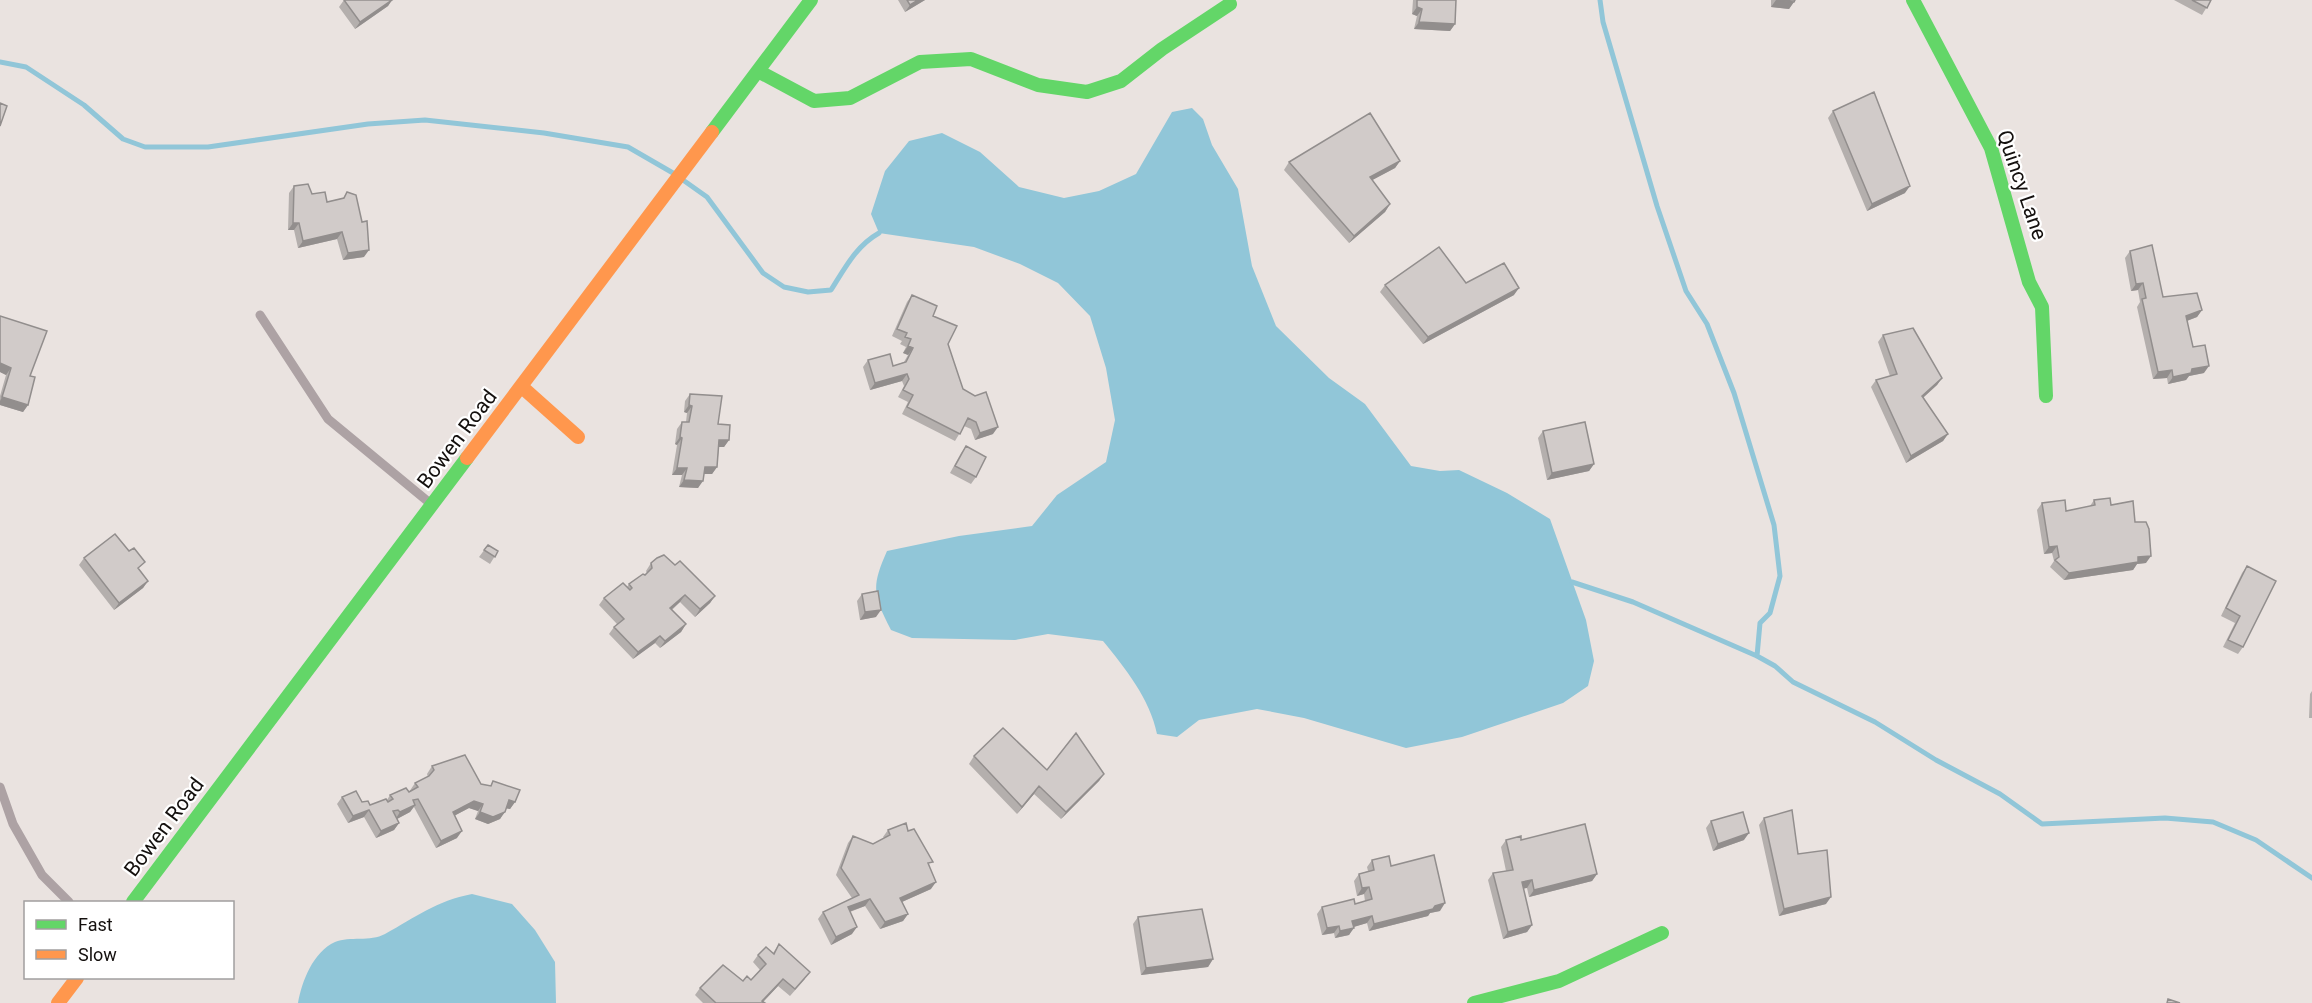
<svg xmlns="http://www.w3.org/2000/svg" width="2312" height="1003" viewBox="0 0 2312 1003" font-family="Roboto,sans-serif">
<style>
.water{fill:#91c6d8}
.lines{fill:none;stroke-linecap:round;stroke-linejoin:round}
.stream{stroke:#91c6d8;stroke-width:5}
.lane{stroke:#ada2a4;stroke-width:9}
.fast{stroke:#63d668;stroke-width:14}
.slow{stroke:#ff974d;stroke-width:14}
.wall{fill:#b4afad}
.shaded-wall{fill:#928e8d}
.building{fill:#d1cbc9;stroke:#928e8d;stroke-width:1.5}
.labels{text-anchor:middle;stroke-width:4.5;stroke-linejoin:round;paint-order:stroke}
.street-label{font-size:21px;fill:#14100e;stroke:#fff}
</style>
<rect width="100%" height="100%" fill="#eae3e0"/>
<path class="water" d="M1192 108 1203 119 1212 145 1238 189 1252 266 1276 326 1329 378 1365 404 1411 466 1440 471 1459 470 1507 493 1550 519 1586 620 1594 661 1588 686 1563 703 1462 737 1406 748 1304 718 1257 709 1199 720 1177 737 1157 734C1150 699 1125 668 1103 641L1048 634 1015 640 912 638 891 630C873 595 871 587 887 551L959 536 1032 526 1057 495 1106 462 1115 420 1106 368 1090 316 1058 283 1020 264 974 247 879 233 871 214 885 171 909 141 942 133 980 152 1019 187 1064 198 1099 191 1136 174 1172 112Z
M472 894 512 904 535 930 555 962 556 1003H298C302 981 313 952 335 942 350 936 370 942 385 934 416 917 436 901 472 894Z"/>
<g class="lines">
<path class="stream" d="M1600 0 1603 22 1657 206 1686 291 1707 324 1734 393 1774 525 1780 576 1770 613 1760 623 1757 656
M0 62 26 67 84 105 123 139 145 147H208L368 124 425 120 544 133 628 147 673 173
M683 180 707 197 763 273 784 287 808 292 831 290C845 268 856 246 879 233
M1572 582 1633 602 1757 656 1775 666 1793 682 1875 722 1936 760 2000 794 2042 824 2165 818 2213 822 2256 840 2312 878"/>
<path class="lane" d="M260 315 328 419 431 504
M0 787 13 824 42 875 69 902"/>
<path class="fast" d="M1913 0 1991 148 2029 282 2042 307 2046 396
M758 71 814 101 850 98 920 62 971 59 1038 85 1087 92 1121 81 1162 49 1230 4
M712 132 811 0
M133 902 467 458
M1474 1003 1559 981 1662 933"/>
<path class="slow" d="M522 387 578 437
M467 458 712 132
M58 1003 77 978"/>
</g>
<path class="wall" d="M344 0H392L388 6 355 29 339 7Z
M898 0H925L905 12Z
M1413 0H1456L1455 24 1450 31 1414 29 1417 16 1412 14Z
M1771 0H1795L1789 9 1771 7Z
M2174 0H2211L2202 15Z
M1833 111 1905 193 1867 211 1828 118Z
M1400 161 1395 168 1372 180 1390 204 1385 212 1349 243 1284 170 1289 162Z
M294 186 327 202 343 198 347 192 364 257 343 260 337 239 298 248 294 230H288L289 193Z
M2130 251 2163 297 2202 310 2197 317 2187 321 2193 347 2204 373 2189 376 2186 380 2168 384 2167 378 2153 379 2137 307 2140 302 2138 290 2131 291 2125 258Z
M1466 283 1514 295 1423 344 1380 292 1385 285Z
M912 295 933 316 948 344 963 389 993 434 975 440 971 429 964 426 955 441 902 414 908 402 898 397 904 386 902 381 870 390 863 367 868 360 893 366 904 362 908 355 903 353 906 347 900 344 902 341 892 336 907 302Z
M0 316 30 376 28 405 23 412 0 405V396L6 375 0 372Z
M1883 335 1942 378 1937 385 1923 398 1948 434 1943 441 1906 463 1871 387 1876 380 1890 376 1878 342Z
M690 394 718 424 729 440 724 447H719L717 467 712 474H704L698 488 679 487 682 475H672L677 445 675 444 677 429 682 422H686L687 413 684 412 685 401Z
M1543 431 1594 464 1589 471 1547 480 1538 438Z
M966 446 976 477 971 484 950 473 961 453Z
M2094 500 2111 505 2135 522 2146 563 2137 564 2133 570 2064 580 2050 567 2054 561 2052 553 2044 554 2037 510 2042 503 2066 511 2090 506Z
M488 545 498 551 490 564 479 557Z
M84 558 139 570 148 581 143 588 114 610 79 565Z
M651 563 675 565 715 596 710 603 695 617 680 602 672 610 686 624 681 632 660 648 655 643 633 659 609 634 614 627 617 624 599 605 604 598 627 587 629 584 645 575 647 573 646 571Z
M2247 566 2243 647 2238 654 2223 647 2235 623 2221 616 2242 573Z
M862 594 876 617 860 620 857 601Z
M2312 691V718H2309L2310 694Z
M974 756 1047 770 1104 774 1099 781 1061 819 1034 794 1017 814 969 764Z
M432 766 481 784 490 786 493 781 515 802 510 809 506 808 500 819 488 824 475 819 478 811 469 808 454 816 457 838 436 848 414 807 410 812 397 819 399 823 394 830 376 838 364 817 348 823 337 804 342 797 370 805 387 800 390 795 409 792 415 783 428 777 427 774Z
M1764 818 1798 854 1826 904 1779 916 1759 825Z
M1711 821 1744 840 1713 851 1706 828Z
M888 830 908 831 929 867 931 889 902 902 908 914 903 921 880 929 865 906 850 912 852 934 831 945 818 919 823 912 852 898 836 875 848 843 853 836 873 844 884 838 883 837Z
M1506 840H1521L1597 874 1592 881 1529 897 1527 888H1523L1532 925 1527 932 1503 939 1488 880 1493 873 1506 871 1501 847Z
M1372 860 1391 866 1440 911 1430 913 1428 916 1369 931 1367 923 1353 927 1349 935 1335 938 1334 933 1322 935 1317 914 1322 907 1355 904 1365 901 1364 894 1357 896 1354 881 1359 874 1368 871 1367 867Z
M1138 917 1213 959 1208 967 1141 975 1133 924Z
M779 944 805 979 790 996 778 986 763 1002 765 1003H703L695 995 700 988 751 980 760 970 753 962 758 955 773 953Z"/>
<path class="shaded-wall" d="M392 0 388 6 355 29 360 22Z
M918 0H925L905 12 910 5Z
M1776 0 1794 2 1789 9 1771 7Z
M1417 7 1422 9 1417 16 1412 14Z
M1419 22 1455 24 1450 31 1414 29Z
M1400 161 1395 168 1365 184 1370 177Z
M1910 186 1905 193 1867 211 1872 204Z
M1390 204 1385 212 1349 243 1354 236Z
M293 223H299L294 230H288Z
M342 232 337 239 298 248 303 241Z
M369 250 364 257 343 260 348 253Z
M2143 283 2138 290 2131 291 2136 284Z
M1519 288 1514 295 1423 344 1428 337Z
M2202 310 2197 317 2181 323 2186 316Z
M908 346 913 348 908 355 903 353Z
M0 363 11 368 6 375 0 372Z
M2209 366 2204 373 2189 376 2186 380 2168 384 2173 377 2192 369Z
M2172 370 2167 378 2153 379 2158 372Z
M907 374 902 381 870 390 875 383Z
M1942 378 1937 385 1917 403 1922 396Z
M2 397 28 405 23 412 0 405V401Z
M689 405 692 406 687 413 684 412Z
M998 427 993 434 975 440 980 433Z
M1948 434 1943 441 1906 463 1911 456Z
M680 437 682 438 677 445 675 444Z
M719 440H729L724 447H714Z
M1594 464 1589 471 1547 480 1552 473Z
M705 467H717L712 474H700Z
M677 468H687L682 475H672Z
M684 480 703 481 698 488 679 487Z
M2057 546 2052 553 2044 554 2049 547Z
M2151 556 2146 563 2137 564 2133 570 2064 580 2069 573 2138 557Z
M148 581 143 588 114 610 119 603Z
M685 595 680 602 665 615 670 608Z
M715 596 710 603 695 617 700 609Z
M881 610 876 617 860 620 865 612Z
M686 624 681 632 660 648 665 641Z
M660 636 655 643 633 659 638 652Z
M1104 774 1099 781 1061 819 1066 812Z
M1039 786 1034 794 1017 814 1022 807Z
M509 800 515 802 510 809 504 808Z
M474 801 483 804 478 811 469 808 448 819 453 812Z
M415 805 410 812 395 820 400 812Z
M369 810 364 817 348 823 353 816Z
M480 812H505L500 819 488 824 475 819Z
M399 823 394 830 376 838 381 831Z
M462 831 457 838 436 848 441 841Z
M1749 833 1744 840 1713 851 1718 844Z
M1597 874 1592 881 1529 897 1534 890Z
M1532 880 1527 888 1517 890 1522 882Z
M936 882 931 889 895 905 900 898Z
M1369 887 1364 894 1357 896 1362 888Z
M1831 897 1826 904 1779 916 1784 909Z
M870 899 865 906 843 914 848 907Z
M1445 903 1440 911 1430 913 1428 916 1369 931 1374 924Z
M908 914 903 921 880 929 885 922Z
M1372 916 1367 923 1347 929 1352 921Z
M1532 925 1527 932 1503 939 1508 932Z
M1339 926 1334 933 1322 935 1327 928Z
M857 927 852 934 831 945 836 937Z
M1354 928 1349 935 1335 938 1340 931Z
M1213 959 1208 967 1141 975 1146 968Z
M783 979 778 986 762 1003H761Z"/>
<path class="building" d="M344 0H392L360 22Z
M907 0H918L910 5Z
M1417 0H1456L1455 24 1419 22 1422 9 1417 7Z
M1776 0H1795L1794 2Z
M2192 0H2211L2207 8Z
M1874 92 1910 186 1872 204 1833 111Z
M0 103 7 106 0 126Z
M1370 113 1400 161 1370 177 1390 204 1354 236 1289 162Z
M308 184 312 194 325 192 327 202 344 198 347 192 356 195 362 222 367 221 369 250 348 253 342 232 303 241 299 223H293L294 186Z
M2152 245 2163 297 2197 293 2202 310 2186 316 2193 347 2205 345 2209 366 2192 369 2191 373 2173 377 2172 370 2158 372 2142 299 2146 298 2143 283 2136 284 2130 251Z
M1439 247 1466 283 1504 263 1519 288 1428 337 1385 285Z
M912 295 937 306 933 316 957 326 948 344 963 389 975 396 986 392 998 427 980 433 976 422 968 418 960 434 907 407 913 395 903 390 909 379 907 374 875 383 868 360 890 354 893 366 906 362 913 348 908 346 911 339 905 337 907 333 897 329Z
M0 316 47 331 30 376 35 377 28 405 2 397 11 368 0 363Z
M1913 328 1942 378 1922 396 1948 434 1911 456 1876 380 1897 374 1883 335Z
M690 394 722 396 718 424 730 425 729 440H719L717 467H705L703 481 684 480 687 468H677L682 438 680 437 682 422H689L692 406 689 405Z
M1585 422 1594 464 1552 473 1543 431Z
M966 446 986 457 976 477 955 466Z
M2110 498 2111 505 2133 501 2135 522H2146L2149 529 2151 556 2138 557V562L2069 573 2055 560 2059 557 2057 546 2049 547 2042 503 2065 500 2066 511 2095 505 2094 500Z
M115 534 129 551 134 548 145 562 138 568 148 581 119 603 84 558Z
M488 545 498 551 495 557 484 550Z
M664 555 675 565 680 561 715 596 700 609 685 595 670 608 686 624 665 641 660 636 638 652 614 627 624 619 604 598 623 583 630 590 632 588 629 584 643 574 645 575 652 568 651 563 657 558Z
M2247 566 2276 581 2243 647 2228 640 2240 616 2226 608Z
M878 591 881 610 865 612 862 594Z
M1003 728 1047 770 1076 733 1104 774 1066 812 1039 786 1022 807 974 756Z
M465 755 481 784 491 786 493 781 520 790 515 802 509 800 505 812 493 817 480 812 483 804 474 801 453 812 462 831 441 841 418 799 413 800 415 805 400 812 398 810 393 811 399 823 381 831 369 810 353 816 342 797 356 791 362 802 368 801 370 805 386 799 388 802 393 799 390 795 406 788 409 792 418 787 415 783 429 776 434 770 432 766Z
M1792 810 1798 854 1827 850 1831 897 1784 909 1764 818Z
M1743 812 1749 833 1718 844 1711 821Z
M906 823 908 831 914 829 933 862 928 863 936 882 900 898 908 914 885 922 870 899 848 907 857 927 836 937 823 912 859 895 841 868 853 836 873 844 890 835 888 830Z
M1585 824 1597 874 1534 890 1532 880 1522 882 1532 925 1508 932 1493 873 1513 870 1506 840 1521 836V840Z
M1434 855 1445 903 1435 906 1433 909 1374 924 1372 916 1352 921 1354 928 1340 931 1339 926 1327 928 1322 907 1354 899 1355 904 1372 899 1369 887 1362 888 1359 874 1374 870 1372 860 1389 856 1391 866Z
M1202 909 1213 959 1146 968 1138 917Z
M779 944 810 972 795 989 783 979 762 1001 765 1003H716L700 988 723 965 743 981 747 976 751 980 766 964 758 955 766 947 774 954Z
M2168 999 2180 1003H2167Z"/>
<g class="labels">
<g class="street-label">
<text transform="translate(2022 185) rotate(71)" y="7">Quincy Lane</text>
<text transform="translate(457 439) rotate(-53)" y="7">Bowen Road</text>
<text transform="translate(164 827) rotate(-53)" y="7">Bowen Road</text>
</g>
</g>
<rect x="24" y="901" width="210" height="78" fill="#ffffff" stroke="#a19f9f" stroke-width="1.5"/>
<rect x="36" y="920" width="30" height="9" fill="#63d668" stroke="#a19f9f" stroke-width="1.5"/>
<text x="78" y="931" font-size="18" fill="#14100e">Fast</text>
<rect x="36" y="950" width="30" height="9" fill="#ff974d" stroke="#a19f9f" stroke-width="1.5"/>
<text x="78" y="961" font-size="18" fill="#14100e">Slow</text>
</svg>
